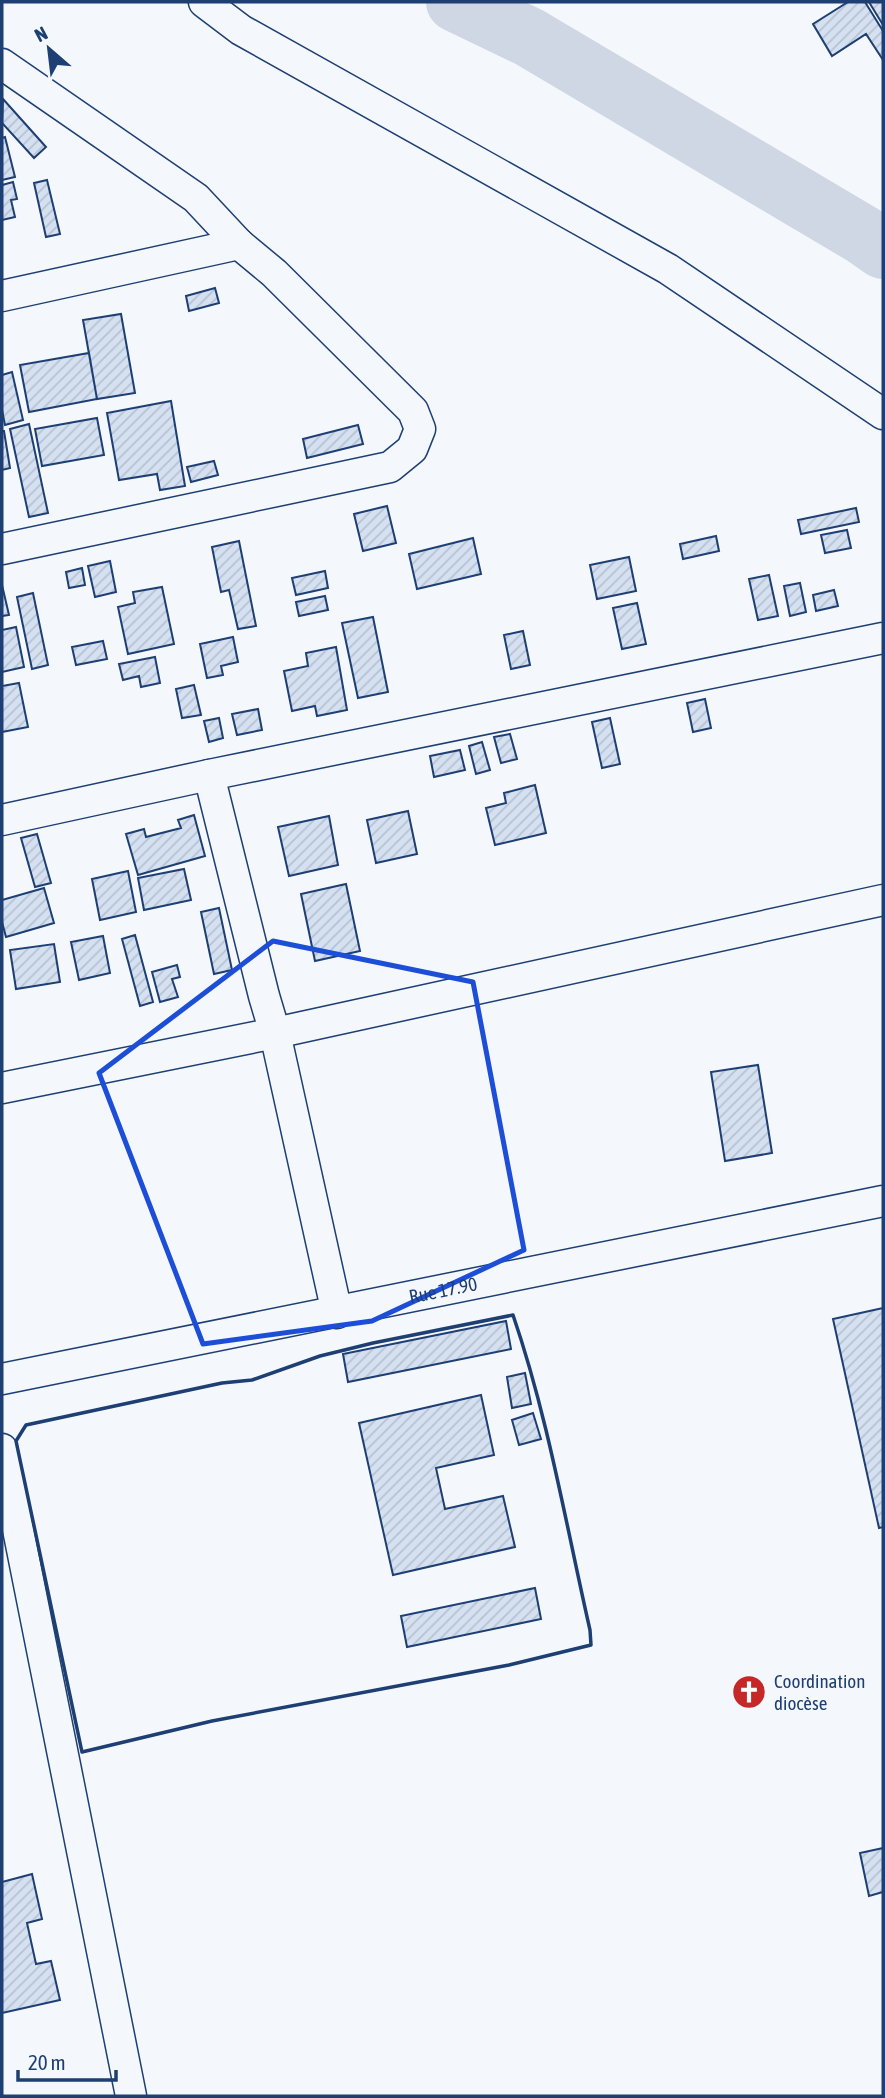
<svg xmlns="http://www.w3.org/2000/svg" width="885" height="2098" viewBox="0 0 885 2098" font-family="'Asap Condensed',sans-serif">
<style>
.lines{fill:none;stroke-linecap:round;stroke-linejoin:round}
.river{stroke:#cfd7e4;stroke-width:60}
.building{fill:url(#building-hatch);stroke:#1d3f73;stroke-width:2}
.street-casing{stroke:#1d3f73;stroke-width:33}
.street{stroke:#f4f7fb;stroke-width:30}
.wall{stroke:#1d3f73;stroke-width:3.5}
.marked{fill:none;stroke:#1d4ed8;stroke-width:5;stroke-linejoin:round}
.labels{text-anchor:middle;stroke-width:5;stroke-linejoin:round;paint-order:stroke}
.street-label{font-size:19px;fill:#1d3f73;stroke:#f4f7fb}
.poi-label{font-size:19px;fill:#1d3f73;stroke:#f4f7fb;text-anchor:start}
</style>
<defs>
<pattern id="building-hatch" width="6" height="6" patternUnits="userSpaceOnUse" patternTransform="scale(1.75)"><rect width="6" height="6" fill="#d5e0f0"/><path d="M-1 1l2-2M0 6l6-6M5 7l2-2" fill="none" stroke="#b6c1d1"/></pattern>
</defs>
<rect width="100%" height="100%" fill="#f4f7fb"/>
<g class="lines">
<path class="river" d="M456 2 529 37 863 235 883 249"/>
</g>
<path class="building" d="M848 2H865L883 31V60L866 34 832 56 813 24Z
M869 2H883V25Z
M3 99 46 147 34 158 2 123Z
M5 137 15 177 2 180V138Z
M47 180 60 234 46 237 34 183Z
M13 182 17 199 11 200 15 217 2 220V185Z
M215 288 219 303 189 311 186 296Z
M121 314 135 393 97 399 83 320Z
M89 353 97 399 29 412 20 365Z
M12 372 23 420 5 425 2 410V375Z
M171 401 185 486 160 490 157 474 119 480 107 413Z
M97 418 104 455 42 466 35 429Z
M29 424 48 513 29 517 10 429Z
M358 425 363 444 307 458 303 439Z
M2 431H4L10 468 2 470Z
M214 461 218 475 191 482 187 467Z
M387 506 396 543 363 551 354 514Z
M856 508 859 522 801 534 798 520Z
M847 530 851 548 825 553 821 535Z
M716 536 719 551 683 559 680 544Z
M473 538 481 574 417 589 409 554Z
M239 541 256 626 238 629 229 590 221 592 212 547Z
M629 557 636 591 597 599 590 565Z
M110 561 116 592 95 597 88 566Z
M82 568 85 585 69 588 66 572Z
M325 571 328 588 296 595 292 578Z
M769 575 778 616 758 620 749 579Z
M800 583 806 612 790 616 784 586Z
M2 585 9 615 2 616Z
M162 587 174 644 128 654 118 607 135 603 133 592Z
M834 590 838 606 816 611 813 595Z
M33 593 48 665 32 669 17 597Z
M325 596 328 610 299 616 296 602Z
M637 603 646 644 622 649 613 608Z
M373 617 388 692 358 698 342 623Z
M16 627 24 667 2 672V630Z
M523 631 530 665 511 669 504 635Z
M233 637 238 662 221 666 223 675 207 678 200 644Z
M103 641 107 659 76 665 72 647Z
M336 647 347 710 317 716 315 706 292 711 284 671 308 666 306 653Z
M155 657 160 683 141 687 139 676 123 680 119 664Z
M19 683 28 727 2 732V686Z
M194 685 201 715 182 718 176 689Z
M705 699 711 728 693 732 687 703Z
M258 709 262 730 237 735 232 714Z
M219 718 223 738 209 742 204 721Z
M610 718 620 764 602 768 592 722Z
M510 734 517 759 501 763 494 737Z
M482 742 490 770 476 774 469 746Z
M460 750 465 770 434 777 430 756Z
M535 785 546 833 495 845 486 808 506 803 504 793Z
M408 811 417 854 376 863 367 820Z
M194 815 205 856 138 875 126 834 144 829 146 837 181 828 178 820Z
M329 816 338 865 289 876 278 827Z
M37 834 51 883 35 887 21 838Z
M184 869 191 900 144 910 138 878Z
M128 871 136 912 100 920 92 879Z
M346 884 360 951 315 961 301 894Z
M44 888 54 923 6 937 2 922V900Z
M219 908 232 970 214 974 201 912Z
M135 935 153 1002 140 1006 122 939Z
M103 936 110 973 79 980 71 942Z
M54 944 60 982 16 989 10 950Z
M177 965 180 977 172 979 178 997 160 1002 152 972Z
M758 1065 772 1153 725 1161 711 1072Z
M883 1308V1527L879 1528 833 1319Z
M506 1321 511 1349 348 1382 343 1354Z
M525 1373 531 1404 512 1408 507 1377Z
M481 1395 494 1455 436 1468 445 1509 503 1496 515 1547 393 1575 359 1423Z
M533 1413 541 1439 519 1445 512 1420Z
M535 1588 541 1619 407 1647 401 1616Z
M883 1848V1892L869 1896 860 1853Z
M32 1874 42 1919 27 1923 36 1964 51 1961 60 2000 2 2013V1882Z"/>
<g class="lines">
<g class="street-casing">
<g id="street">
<path d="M204 2 241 30 668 269 883 414"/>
<path d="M2 64 196 198 239 244 274 273 413 411 420 429 412 449 390 467 2 549"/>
<path d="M2 296 239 244"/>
<path d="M209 775 264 996 275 1033 337 1313"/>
<path d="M2 820 209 775 883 638"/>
<path d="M2 1088 275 1033 883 900"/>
<path id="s1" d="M2 1379 883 1201"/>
<path d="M2 1449 131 2096"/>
</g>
</g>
<use href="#street" class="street"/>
<path class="wall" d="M513 1315C548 1417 566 1525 590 1630L591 1645 509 1665 212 1721 82 1752 16 1441 26 1425 222 1383 252 1380 320 1356 373 1343Z"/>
</g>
<path class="marked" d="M273 941 473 982 524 1250 372 1321 203 1344 99 1073Z"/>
<defs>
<g id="church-disc" transform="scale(1.75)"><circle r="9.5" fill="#c62828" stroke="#f4f7fb"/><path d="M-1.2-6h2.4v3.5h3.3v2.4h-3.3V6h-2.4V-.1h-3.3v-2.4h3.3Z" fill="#fff"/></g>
</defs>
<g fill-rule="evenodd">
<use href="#church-disc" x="749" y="1692"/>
</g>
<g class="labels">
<g class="street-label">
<text dy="7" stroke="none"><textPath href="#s1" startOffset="450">Rue 17.90</textPath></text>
</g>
<g class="poi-label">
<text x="774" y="1688">Coordination<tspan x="774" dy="22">diocèse</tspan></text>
</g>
</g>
<rect width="885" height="2098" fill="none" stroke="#1d3f73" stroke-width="7"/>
<g transform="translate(49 49) rotate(332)" stroke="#f4f7fb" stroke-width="5" paint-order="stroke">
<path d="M0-5L12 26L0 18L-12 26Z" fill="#1d3f73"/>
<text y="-10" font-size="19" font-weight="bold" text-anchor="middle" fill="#1d3f73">N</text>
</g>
<path d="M18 2070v10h98v-10" fill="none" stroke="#1d3f73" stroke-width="3.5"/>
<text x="28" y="2070" font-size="21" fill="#1d3f73" stroke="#f4f7fb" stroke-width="5" paint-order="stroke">20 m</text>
</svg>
